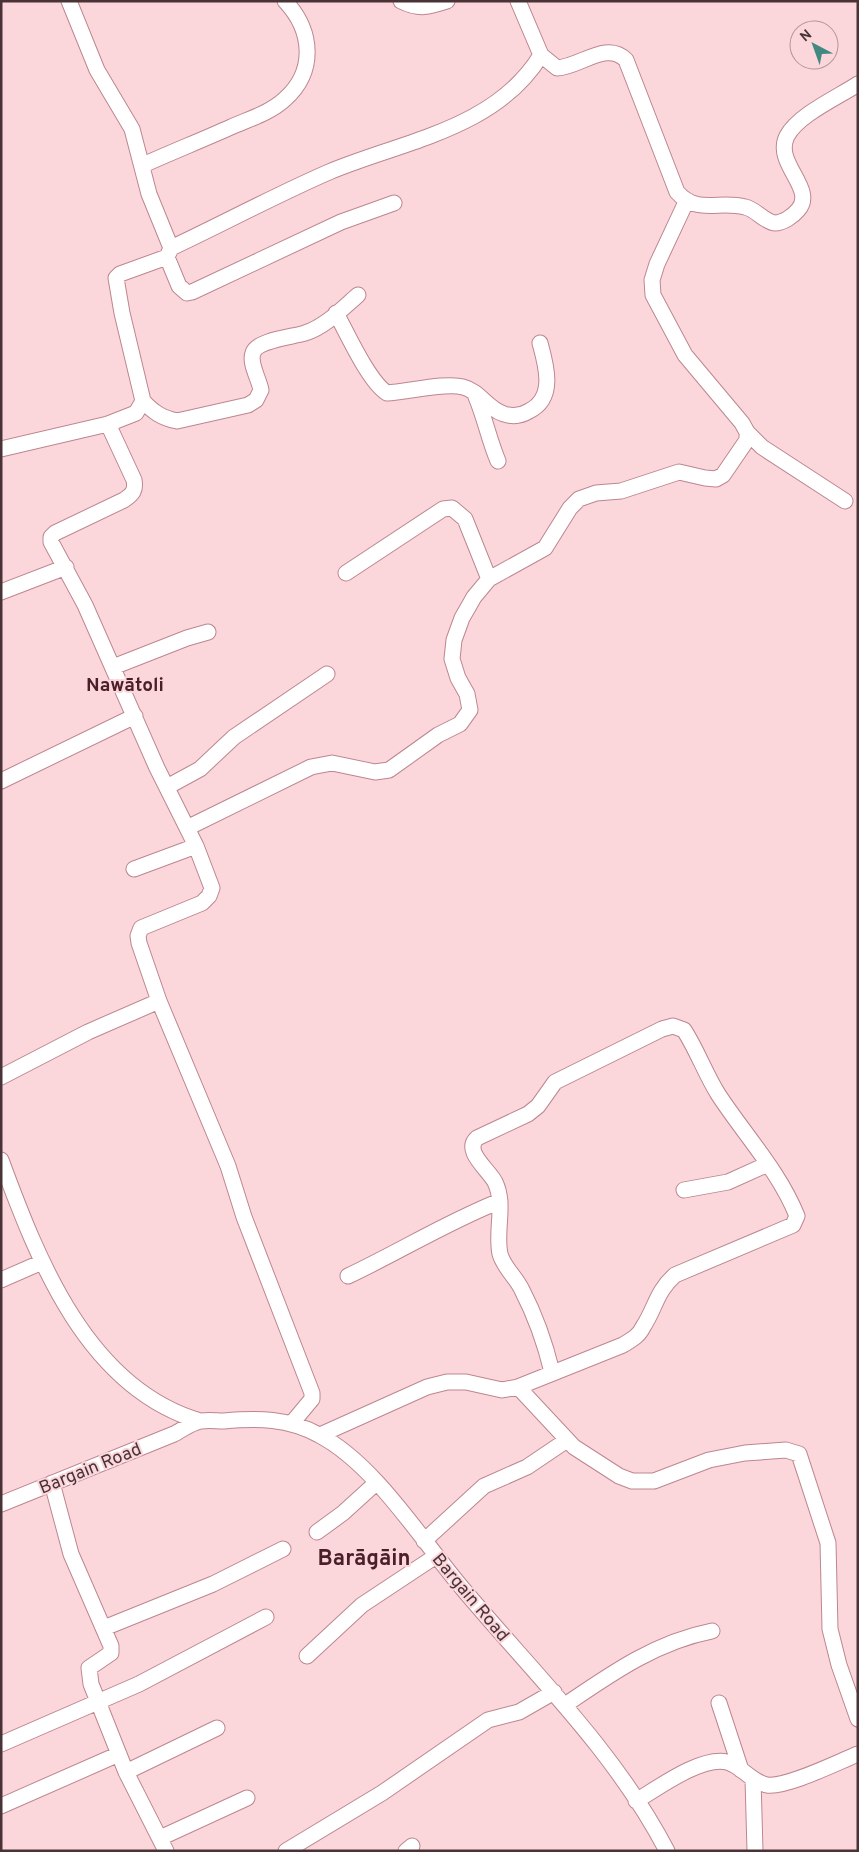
<svg xmlns="http://www.w3.org/2000/svg" width="859" height="1852" viewBox="0 0 859 1852" font-family="Overpass,sans-serif">
<style>
.lines{fill:none;stroke-linecap:round;stroke-linejoin:round}
.minor-casing{stroke:#bd8690;stroke-width:17}
.minor{stroke:#fff;stroke-width:15}
.labels{text-anchor:middle;stroke-width:4;stroke-linejoin:round;paint-order:stroke}
.street-label{font-size:18px;fill:#4a3337;stroke:#fbd7dc}
.neighbourhood-label{font-size:19px;font-weight:bold;fill:#4b1f29;stroke:#fbd7dc}
.district-label{font-size:22px;font-weight:bold;fill:#4b1f29;stroke:#fbd7dc}
</style>
<rect width="100%" height="100%" fill="#fbd7dc"/>
<g class="lines">
<g class="minor-casing">
<path id="minor" d="M401 1C419 10 429 7 447 1
M518 1 541 55 557 68C580 67 607 40 626 60L677 192C697 215 719 200 745 207 756 209 764 222 775 223 783 223 793 216 798 210 817 189 773 163 787 136 798 115 838 97 858 84
M143 165C172 152 202 140 231 127 249 119 270 113 285 99 316 71 313 31 285 1
M171 248C224 223 276 195 329 172 403 141 496 129 541 55
M167 257 179 286 187 293 192 292 341 222 394 203
M336 313C347 333 369 382 387 393 407 392 446 382 463 387 480 391 487 409 504 414 513 417 521 416 529 411 556 398 546 365 540 343
M476 397C485 418 489 440 498 461
M143 401C153 412 162 418 177 421L248 405 256 400 261 390C259 379 249 363 253 353 257 340 293 337 305 333 325 327 343 308 358 295
M108 424 134 480C136 490 133 494 124 500L55 533 51 537V542L85 605 157 768 196 846 212 888 209 896 202 903 141 928 138 936 139 943 159 1001 228 1166 244 1217 312 1393V1399L292 1423
M747 432 762 447 845 501
M1 449 108 424 136 413 143 401 122 313 116 278 120 274 167 257 171 248 149 194 132 129 97 70 69 1
M346 573 443 509 452 508 465 519 489 579
M1 592 66 567
M113 667 187 638 208 632
M1 781 135 716
M167 787 200 769 234 737 327 674
M187 828 311 767 332 763 375 772 389 770 438 735 460 724 470 710 467 694 458 678 452 659 454 640 462 618 474 597 489 579 545 548 570 508 579 499 596 493 621 491 679 472 705 478 716 479 723 475 747 440V432L742 423 685 355 653 295 652 280 657 264 686 202
M134 869 196 846
M1 1077 88 1032 159 1001
M1 1160C38 1260 87 1388 200 1421
M684 1190 728 1182 768 1164
M348 1276C399 1252 447 1222 500 1201
M1 1280 42 1262
M518 1387 574 1447 619 1476 632 1481H654L709 1460 745 1453 786 1450 799 1454 828 1543 830 1629 839 1665 858 1719
M320 1435 427 1387 447 1382H466L502 1390 518 1387 623 1345C631 1340 639 1336 643 1327 656 1307 656 1292 675 1275L793 1225 797 1216C779 1171 744 1134 718 1094 705 1073 697 1050 684 1030L673 1026 662 1029 555 1082 538 1106 528 1114 477 1138C463 1151 488 1169 495 1182 506 1205 495 1230 500 1254 504 1268 516 1277 522 1290 536 1317 545 1343 552 1372
M52 1483 71 1554 111 1646V1653L89 1668 91 1684 126 1772 166 1851
M1 1504 174 1434C182 1430 192 1422 201 1421 209 1420 216 1421 224 1421 258 1418 288 1418 319 1435 373 1463 419 1536 458 1583 530 1670 614 1749 667 1851
M317 1532 343 1513 376 1483
M424 1541 484 1486 527 1467 567 1440
M104 1628 213 1584 283 1549
M307 1656 362 1605 436 1556
M719 1703 741 1770
M565 1705C612 1673 656 1642 712 1631
M1 1744 139 1684 266 1617
M126 1772 217 1728
M753 1779 755 1851
M636 1801C658 1788 701 1756 727 1762 742 1766 751 1782 767 1785 786 1788 838 1762 858 1754
M1 1806 119 1754
M160 1838 247 1798
M286 1851 382 1793 488 1720 519 1712 554 1692
M406 1851 412 1846"/>
</g>
<use href="#minor" class="minor"/>
</g>
<g class="labels">
<g class="street-label">
<text transform="translate(90 1468) rotate(-22)" y="6">Bargain Road</text>
<text transform="translate(471 1597) rotate(50)" y="6">Bargain Road</text>
</g>
<g class="neighbourhood-label">
<text x="125" y="691">Nawātoli</text>
</g>
<g class="district-label">
<text x="364" y="1565">Barāgāin</text>
</g>
</g>
<rect width="859" height="1852" fill="none" stroke="#4a3337" stroke-width="5"/>
<g transform="translate(814 45) rotate(319)"><circle r="24" fill="#fbd7dc" stroke="#b4959a"/>
<path d="M0-4L9 19L0 12L-9 19Z" fill="#428982"/>
<text y="-8" font-size="14" font-weight="bold" text-anchor="middle" fill="#4a3337">N</text>
</g>
</svg>
